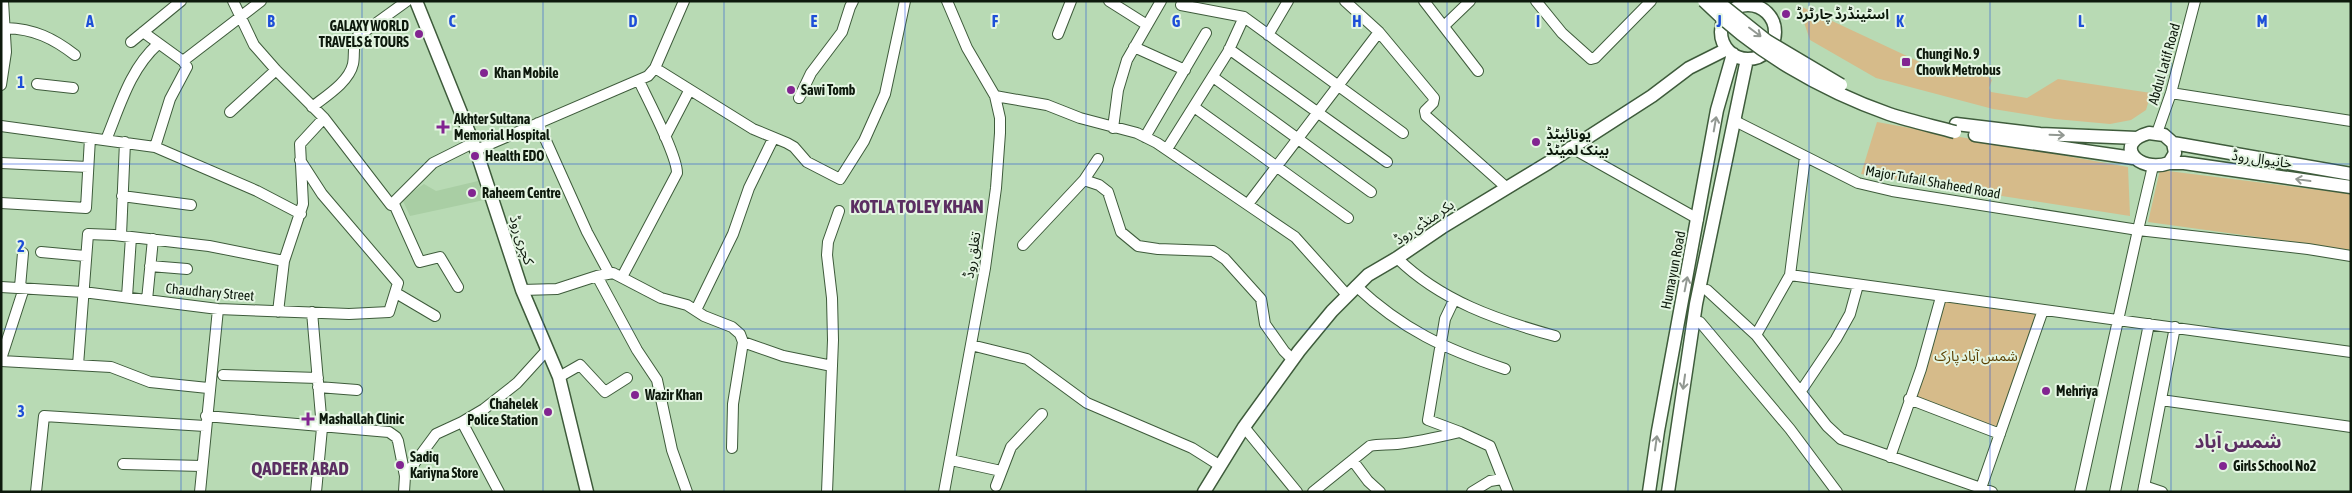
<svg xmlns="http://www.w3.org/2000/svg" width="2352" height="493" viewBox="0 0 2352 493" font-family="'Asap Condensed','Noto Sans Arabic',sans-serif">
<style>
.built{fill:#a9cea4}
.green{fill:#d6bb8a}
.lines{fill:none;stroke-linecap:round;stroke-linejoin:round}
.minor-casing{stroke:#3e5b3b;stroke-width:12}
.major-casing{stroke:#3e5b3b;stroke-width:15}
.minor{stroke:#fff;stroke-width:10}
.major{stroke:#fff;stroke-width:12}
.major-bridge-casing{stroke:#3e5b3b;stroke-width:15;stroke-linecap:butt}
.major-bridge{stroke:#fff;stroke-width:12}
.oneway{stroke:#929892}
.grid{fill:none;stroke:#1d4ed8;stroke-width:1;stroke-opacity:0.55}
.poi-dot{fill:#822591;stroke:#e4f5e2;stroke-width:2}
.labels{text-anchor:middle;stroke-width:4;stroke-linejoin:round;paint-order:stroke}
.poi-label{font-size:14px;font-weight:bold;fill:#0d190c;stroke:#e4f5e2;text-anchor:start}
.street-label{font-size:14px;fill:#0d190c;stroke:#e4f5e2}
.park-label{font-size:14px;fill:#593f00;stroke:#e4f5e2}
.district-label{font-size:19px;font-weight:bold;fill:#5b2e62;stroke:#e4f5e2}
.grid-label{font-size:16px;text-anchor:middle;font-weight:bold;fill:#1d4ed8;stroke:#e4f5e2;stroke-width:4;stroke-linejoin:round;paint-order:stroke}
</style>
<rect width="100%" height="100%" fill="#b8dab4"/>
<path class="built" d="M478 181 484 200 410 216 402 199 424 184 436 191Z"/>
<path class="green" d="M1798 5 1939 71 1985 74 1992 80 1989 88 1991 92 2027 98 2058 79 2151 93 2146 110 2131 120 2110 124 2055 119 1993 109 1876 78 1810 40Z
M1877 122 2128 167 2130 216 1861 174Z
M2160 170 2351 194V250L2148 222Z
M1943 299 2041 311 1998 431 1912 398Z"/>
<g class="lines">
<g class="minor-casing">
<path id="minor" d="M233 1 254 45 276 70 324 118 391 205 433 163 473 143
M1109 1 1147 25
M1345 1 1379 32 1434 98 1433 103 1425 111 1426 116 1507 188
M1424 1 1478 71
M1536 1 1562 33 1591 59 1595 58 1651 1
M1181 5 1244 17 1403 133
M1444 26 1470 1
M6 28C34 29 53 38 75 55
M143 32 183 61 187 67 170 99 155 147
M1058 34 1071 1
M1268 35 1288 1
M131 42 181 1
M1134 47 1185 70
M1229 49 1387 162
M183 61 261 1
M655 68 753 129 787 143 794 147 807 162 840 179 864 141 885 94 905 1
M1213 77 1371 192
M37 84 73 88
M1 85 6 52 3 1
M2171 93 2351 121
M995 96 1047 105 1080 118 1137 133 1157 143 1295 237 1347 295
M799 98 811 73 842 32 850 7 853 1
M312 107C326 96 349 82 353 64 355 55 352 46 357 37L407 1
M1194 107 1348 218
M230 112 276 70
M1735 121 1858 183 1892 191 2138 230 2153 166
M538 123 587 232 609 273
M1 126 155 147 257 191 301 214
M1113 128 1118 90 1127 60 1161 1
M2157 133 2171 93 2195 1
M665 137 689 91
M1145 137 1206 33
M106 140C120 106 130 69 158 44
M1570 147 1698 219
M1167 149 1228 52 1244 17
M476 150 648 76 655 68 684 1
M1 163 88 167
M1084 180 1099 185 1108 192 1121 232 1138 246 1158 249 1213 251 1225 259 1261 299 1265 324 1284 351 1293 360
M122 196 191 205
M1 203 86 208 90 138
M394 204 420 262 440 257 458 287
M1248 204 1379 32
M121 235 125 142
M1023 245 1084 180 1098 159
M41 252 85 256
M1397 258C1441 301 1497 320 1555 336
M150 266 187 269
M1790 275 2351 352
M597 276 637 350 657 380 672 450 687 492
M622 277 677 173C677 155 648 100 639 81
M1356 286C1403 330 1445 349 1505 369
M1 287 83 292 218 309 349 314 389 312 398 283 322 194 300 160
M20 287 23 253
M522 290 557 289 597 276 613 273 661 298 687 305 704 316 732 327 740 334 743 342 783 356 832 366
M1707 290 1756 335 1827 426 1841 439 1992 492
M396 293 435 316
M127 297 131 237
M147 300 153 239
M1454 300 1445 319 1428 420 1460 432 1490 446 1508 492
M696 310 733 234 749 188 773 139
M278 312 284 261 303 204 300 144 324 118
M312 312 322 428 316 492
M1700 322 1790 429 1837 492
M1756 335 1790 275 1805 157
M971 345 1027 359 1087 403 1192 448 1219 465
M1 359 24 288
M1 361 111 367 150 382 208 388
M78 365 88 234 114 235 209 246 284 261
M223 375 318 378
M559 377 580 365 605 392 627 378
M318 387 357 390
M1801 391 1836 339 1850 314 1858 285
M1909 399 2000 434
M2161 400 2351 427
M206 416 389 432 396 437 398 441 405 476
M462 422 499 492
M1244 427 1297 492
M732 448 733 404 743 342
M1890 457 1921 369 1941 297
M951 460 1001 471
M1353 461 1368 481 1380 492
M123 464 202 466
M996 486 1011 447 1042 414
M2144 486 2162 492
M1981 488 2043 310
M36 492 44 416 205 426
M200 492 218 309
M404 492 405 476 436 434 462 422 484 409 517 383 547 350
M827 492 833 340 832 298 827 255 828 242 839 211
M944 492 985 268 996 188 1000 133V118L995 96 967 48 947 1
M1313 492 1370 446C1379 444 1387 445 1397 444 1418 442 1439 437 1460 432
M1472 492 1490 481 1502 479
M2080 492 2138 230 2308 249 2351 256
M2115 492 2149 324
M2143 492 2175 327"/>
</g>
<g class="major-casing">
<path id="major" d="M416 1 476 150 522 290 559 377 587 492
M1721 32a27 27 0 1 1 54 0a27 27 0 1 1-54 0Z
M1956 124 2040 134 2137 138
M2149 133 2164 135 2173 143 2175 153 2169 163C2138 174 2112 143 2149 133Z
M1975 135 2133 158
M2173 143 2351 174
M2169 163H2184L2351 187
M1204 492 1244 427 1299 351 1332 311 1368 275 1397 258 1444 226 1548 163 1652 96 1689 68 1727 49
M1649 492 1658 431 1717 110 1733 54
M1668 492 1696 304 1747 59"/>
</g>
<use href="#minor" class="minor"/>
<use href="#major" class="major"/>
<g class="major-bridge-casing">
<path id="major-bridge" d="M1704 1C1755 52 1821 90 1889 114 1910 121 1933 126 1955 132
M1717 1 1767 41 1841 85"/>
</g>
<use href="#major-bridge" class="major-bridge"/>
</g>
<defs><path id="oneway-shaft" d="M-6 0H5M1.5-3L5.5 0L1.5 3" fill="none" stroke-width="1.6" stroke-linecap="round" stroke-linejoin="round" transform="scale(1.25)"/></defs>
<g class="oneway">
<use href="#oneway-shaft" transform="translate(1755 32) rotate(37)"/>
<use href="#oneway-shaft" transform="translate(1715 124) rotate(-80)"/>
<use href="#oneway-shaft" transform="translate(2057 135) rotate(2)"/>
<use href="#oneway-shaft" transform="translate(2303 180) rotate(-172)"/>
<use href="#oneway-shaft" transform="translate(1686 284) rotate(-79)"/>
<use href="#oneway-shaft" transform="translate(1684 382) rotate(98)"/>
<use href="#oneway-shaft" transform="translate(1656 443) rotate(-82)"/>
</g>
<path class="grid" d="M181 1V492M362 1V492M543 1V492M724 1V492M905 1V492M1086 1V492M1266 1V492M1447 1V492M1628 1V492M1809 1V492M1990 1V492M2171 1V492M1 164H2351M1 329H2351"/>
<g class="poi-dot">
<circle cx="1786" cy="14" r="5"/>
<circle cx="419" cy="34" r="5"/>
<rect x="1901" y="57" width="10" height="10" rx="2.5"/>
<circle cx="484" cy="73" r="5"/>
<circle cx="791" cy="90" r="5"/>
<path d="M440.5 119.5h5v5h5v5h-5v5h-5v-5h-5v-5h5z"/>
<circle cx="1536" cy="142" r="5"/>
<circle cx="475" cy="156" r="5"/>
<circle cx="472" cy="193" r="5"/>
<circle cx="2046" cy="391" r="5"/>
<circle cx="635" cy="395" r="5"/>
<circle cx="548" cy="412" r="5"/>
<path d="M305.5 411.5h5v5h5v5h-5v5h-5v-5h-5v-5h5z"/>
<circle cx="400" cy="465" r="5"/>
<circle cx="2223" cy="466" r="5"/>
</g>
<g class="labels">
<g class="poi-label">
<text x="1796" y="19">اسٹینڈرڈ چارٹرڈ</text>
<text x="409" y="31" text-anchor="end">GALAXY WORLD<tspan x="409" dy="16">TRAVELS &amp; TOURS</tspan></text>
<text x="1916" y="59">Chungi No. 9<tspan x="1916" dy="16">Chowk Metrobus</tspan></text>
<text x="494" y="78">Khan Mobile</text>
<text x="801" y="95">Sawi Tomb</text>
<text x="454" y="124">Akhter Sultana<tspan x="454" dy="16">Memorial Hospital</tspan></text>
<text x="1546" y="139">یونائیٹڈ<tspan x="1546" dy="16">بینک لمیٹڈ</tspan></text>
<text x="485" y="161">Health EDO</text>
<text x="482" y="198">Raheem Centre</text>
<text x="2056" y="396">Mehriya</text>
<text x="645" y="400">Wazir Khan</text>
<text x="538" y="409" text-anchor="end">Chahelek<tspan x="538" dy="16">Police Station</tspan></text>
<text x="319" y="424">Mashallah Clinic</text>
<text x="410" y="462">Sadiq<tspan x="410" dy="16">Kariyna Store</tspan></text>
<text x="2233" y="471">Girls School No2</text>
</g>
<g class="street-label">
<text transform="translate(2164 64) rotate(-74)" y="5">Abdul Latif Road</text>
<text transform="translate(2262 159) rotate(8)" y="5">خانیوال روڈ</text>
<text transform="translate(1933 182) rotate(10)" y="5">Major Tufail Shaheed Road</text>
<text transform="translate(1424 222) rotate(-34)" y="5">بکر منڈی روڈ</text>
<text transform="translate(522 240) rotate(72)" y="5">کچری روڈ</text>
<text transform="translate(972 255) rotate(-81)" y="5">تغلق روڈ</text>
<text transform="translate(1673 270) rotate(-79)" y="5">Humayun Road</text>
<text transform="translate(210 292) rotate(5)" y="5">Chaudhary Street</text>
</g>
<g class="park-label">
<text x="1976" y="361">شمس آباد پارک</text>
</g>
<g class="district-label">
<text x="917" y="213">KOTLA TOLEY KHAN</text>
<text x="2238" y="448">شمس آباد</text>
<text x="300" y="475">QADEER ABAD</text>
</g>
</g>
<g class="grid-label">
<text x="90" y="27">A</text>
<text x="271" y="27">B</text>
<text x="452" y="27">C</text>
<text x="633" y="27">D</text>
<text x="814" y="27">E</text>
<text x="995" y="27">F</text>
<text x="1176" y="27">G</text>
<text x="1357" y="27">H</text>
<text x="1538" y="27">I</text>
<text x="1719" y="27">J</text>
<text x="1900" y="27">K</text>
<text x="2081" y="27">L</text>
<text x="2262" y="27">M</text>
<text x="21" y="88">1</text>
<text x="21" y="252">2</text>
<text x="21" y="417">3</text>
</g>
<rect width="2352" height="493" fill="none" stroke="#0d190c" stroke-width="5"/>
</svg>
